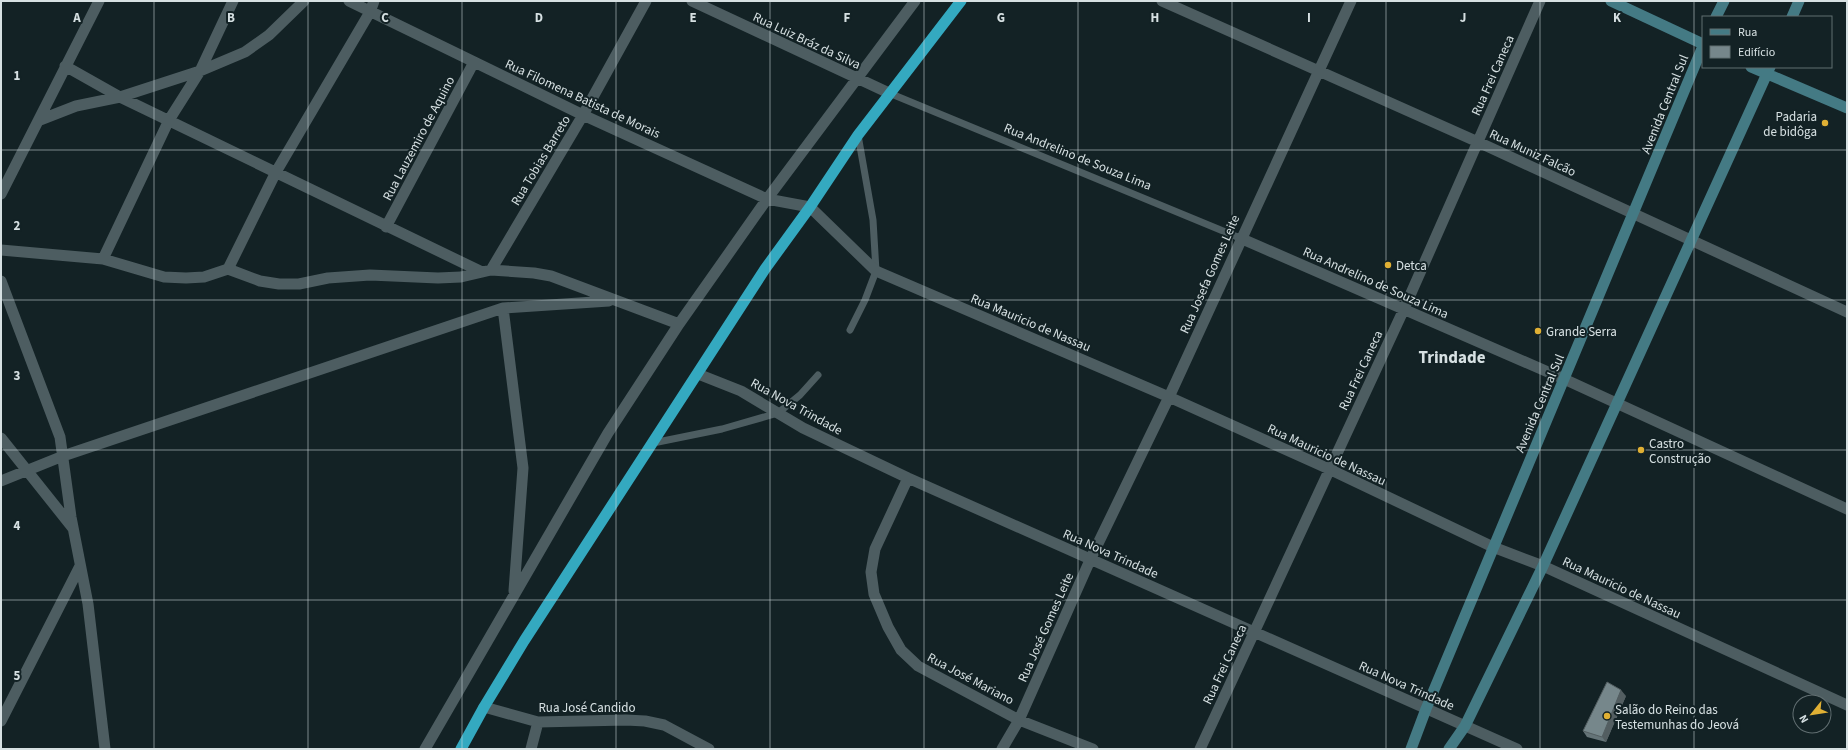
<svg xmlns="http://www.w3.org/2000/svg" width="1848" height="750" viewBox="0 0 1848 750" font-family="'Source Sans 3',sans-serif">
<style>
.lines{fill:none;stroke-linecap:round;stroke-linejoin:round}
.service{stroke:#4d5d61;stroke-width:7}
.minor{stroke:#4d5d61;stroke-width:11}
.secondary{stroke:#447a84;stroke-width:11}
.trunk{stroke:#34a9c0;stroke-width:11}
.wall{fill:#657478}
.shaded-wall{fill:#535e61}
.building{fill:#76878b;stroke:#535e61}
.grid{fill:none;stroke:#d6e0e2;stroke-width:1;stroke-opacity:0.55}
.poi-dot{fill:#e0b034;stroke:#132225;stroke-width:1.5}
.labels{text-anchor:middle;stroke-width:4;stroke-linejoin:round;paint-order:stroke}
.street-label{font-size:13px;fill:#d6e0e2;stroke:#132225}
.poi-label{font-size:13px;fill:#d6e0e2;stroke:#132225;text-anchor:start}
.district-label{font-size:17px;font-weight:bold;fill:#d6e0e2;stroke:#132225}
.grid-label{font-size:13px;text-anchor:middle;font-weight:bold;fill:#d6e0e2;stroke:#132225;stroke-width:4;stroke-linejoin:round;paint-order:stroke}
</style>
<rect width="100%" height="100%" fill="#132225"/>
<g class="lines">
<path class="service" d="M889 93 1240 238
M850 330 865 300 876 271 873 220 858 135
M653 443 722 429 778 413 800 395 818 375"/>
<path class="minor" d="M349 1 583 115 767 199 810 207 876 271 1169 397 1329 469 1493 547 1543 566 1847 705
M692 1 889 93
M1162 1 1478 142 1847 312
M65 66 120 97 482 272
M40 120 76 106 120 97 200 71 245 52 269 35 304 1
M1 194 99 1
M386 227 474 62
M1240 238 1564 379 1847 509
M1 250 103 259 164 277 186 278 204 277 228 269 260 281 279 284H299L328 278 370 275 438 278 461 277 491 270 534 273 551 276 679 324
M103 259 169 120 200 71 233 1
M228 269 276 172 370 12 374 1
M491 270 583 115 646 1
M1 281 60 437 71 517 88 604 105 749
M503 308 523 468 514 591
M698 374 741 391 803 428 908 478 1517 749
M1 438 72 527
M908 478 875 549 871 572 874 594 888 627 901 650 918 666 1019 720 1093 749
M1 481 63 456 503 308 609 301
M484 707 538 722 626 720 645 721 664 725 709 749
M1 721 80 566
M425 749 608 433 679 324 767 199 915 1
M531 749 538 722
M1002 749 1019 720 1091 558 1169 397 1351 1
M1200 749 1404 309 1540 1"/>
<path class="secondary" d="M1611 1 1703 44
M1716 17 1724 1
M1792 17 1799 1
M1751 67 1847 108
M1411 749 1426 709 1703 46
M1449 749 1465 726 1543 566 1770 67"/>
<path class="trunk" d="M461 749 484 707 524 641 765 269 810 207 858 135 961 1"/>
</g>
<path class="wall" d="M1626 696 1606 742 1587 737 1583 731Z"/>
<path class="shaded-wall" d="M1621 690 1626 696 1606 742 1602 737Z"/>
<path class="building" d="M1607 682 1621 690 1602 737 1583 731Z"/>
<path class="grid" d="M154 1V749M308 1V749M462 1V749M616 1V749M770 1V749M924 1V749M1078 1V749M1232 1V749M1386 1V749M1540 1V749M1694 1V749M1 150H1847M1 300H1847M1 450H1847M1 600H1847"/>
<g class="poi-dot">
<circle cx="1825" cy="123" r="4"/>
<circle cx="1388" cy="265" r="4"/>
<circle cx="1538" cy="331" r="4"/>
<circle cx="1641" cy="450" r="4"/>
<circle cx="1607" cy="716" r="4"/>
</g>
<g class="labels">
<g class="street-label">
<text transform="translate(807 40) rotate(25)" y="5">Rua Luiz Bráz da Silva</text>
<text transform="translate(1492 75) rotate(-66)" y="5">Rua Frei Caneca</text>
<text transform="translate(583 98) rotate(25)" y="5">Rua Filomena Batista de Morais</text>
<text transform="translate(1664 104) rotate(-68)" y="5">Avenida Central Sul</text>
<text transform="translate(418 138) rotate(-62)" y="5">Rua Lauzemiro de Aquino</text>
<text transform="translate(1533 152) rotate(25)" y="5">Rua Muniz Falcão</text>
<text transform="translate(1078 156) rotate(22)" y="5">Rua Andrelino de Souza Lima</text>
<text transform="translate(540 160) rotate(-59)" y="5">Rua Tobias Barreto</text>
<text transform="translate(1209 274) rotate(-66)" y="5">Rua Josefa Gomes Leite</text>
<text transform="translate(1376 282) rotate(24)" y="5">Rua Andrelino de Souza Lima</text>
<text transform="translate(1031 322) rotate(23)" y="5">Rua Mauricio de Nassau</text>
<text transform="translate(1360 370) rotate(-65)" y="5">Rua Frei Caneca</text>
<text transform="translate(1539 403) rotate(-67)" y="5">Avenida Central Sul</text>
<text transform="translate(797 406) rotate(29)" y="5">Rua Nova Trindade</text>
<text transform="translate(1327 454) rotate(25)" y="5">Rua Mauricio de Nassau</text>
<text transform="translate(1111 553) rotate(24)" y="5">Rua Nova Trindade</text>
<text transform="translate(1622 587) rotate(25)" y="5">Rua Mauricio de Nassau</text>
<text transform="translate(1045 627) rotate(-66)" y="5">Rua José Gomes Leite</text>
<text transform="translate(1224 664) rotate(-65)" y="5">Rua Frei Caneca</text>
<text transform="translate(971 678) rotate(28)" y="5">Rua José Mariano</text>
<text transform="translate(1407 685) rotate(24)" y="5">Rua Nova Trindade</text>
<text x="587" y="712">Rua José Candido</text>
</g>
<g class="poi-label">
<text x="1817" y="121" text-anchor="end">Padaria<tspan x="1817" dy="15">de bidôga</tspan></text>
<text x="1396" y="270">Detca</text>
<text x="1546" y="336">Grande Serra</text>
<text x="1649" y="448">Castro<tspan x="1649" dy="15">Construção</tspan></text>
<text x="1615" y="714">Salão do Reino das<tspan x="1615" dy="15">Testemunhas do Jeová</tspan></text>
</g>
<g class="district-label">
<text x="1452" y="363">Trindade</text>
</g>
</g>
<g class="grid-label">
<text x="77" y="22">A</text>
<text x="231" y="22">B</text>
<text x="385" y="22">C</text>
<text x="539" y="22">D</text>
<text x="693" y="22">E</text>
<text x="847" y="22">F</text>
<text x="1001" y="22">G</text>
<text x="1155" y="22">H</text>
<text x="1309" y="22">I</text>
<text x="1463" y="22">J</text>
<text x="1617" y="22">K</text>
<text x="17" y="80">1</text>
<text x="17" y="230">2</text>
<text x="17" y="380">3</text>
<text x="17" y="530">4</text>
<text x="17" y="680">5</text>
</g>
<rect width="1848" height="750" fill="none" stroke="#d6e0e2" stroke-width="4"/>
<rect x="1702" y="16" width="130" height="52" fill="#132225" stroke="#616e71"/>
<rect x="1710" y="29" width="20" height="6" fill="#447a84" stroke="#616e71"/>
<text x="1738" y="36" font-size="12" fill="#d6e0e2">Rua</text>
<rect x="1710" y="46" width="20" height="12" fill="#76878b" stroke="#616e71"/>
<text x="1738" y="56" font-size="12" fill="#d6e0e2">Edifício</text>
<g transform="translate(1812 714) rotate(240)"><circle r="19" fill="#132225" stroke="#616e71"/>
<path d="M0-3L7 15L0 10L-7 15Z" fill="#e0b034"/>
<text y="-6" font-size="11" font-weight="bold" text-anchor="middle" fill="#d6e0e2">N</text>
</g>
</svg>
